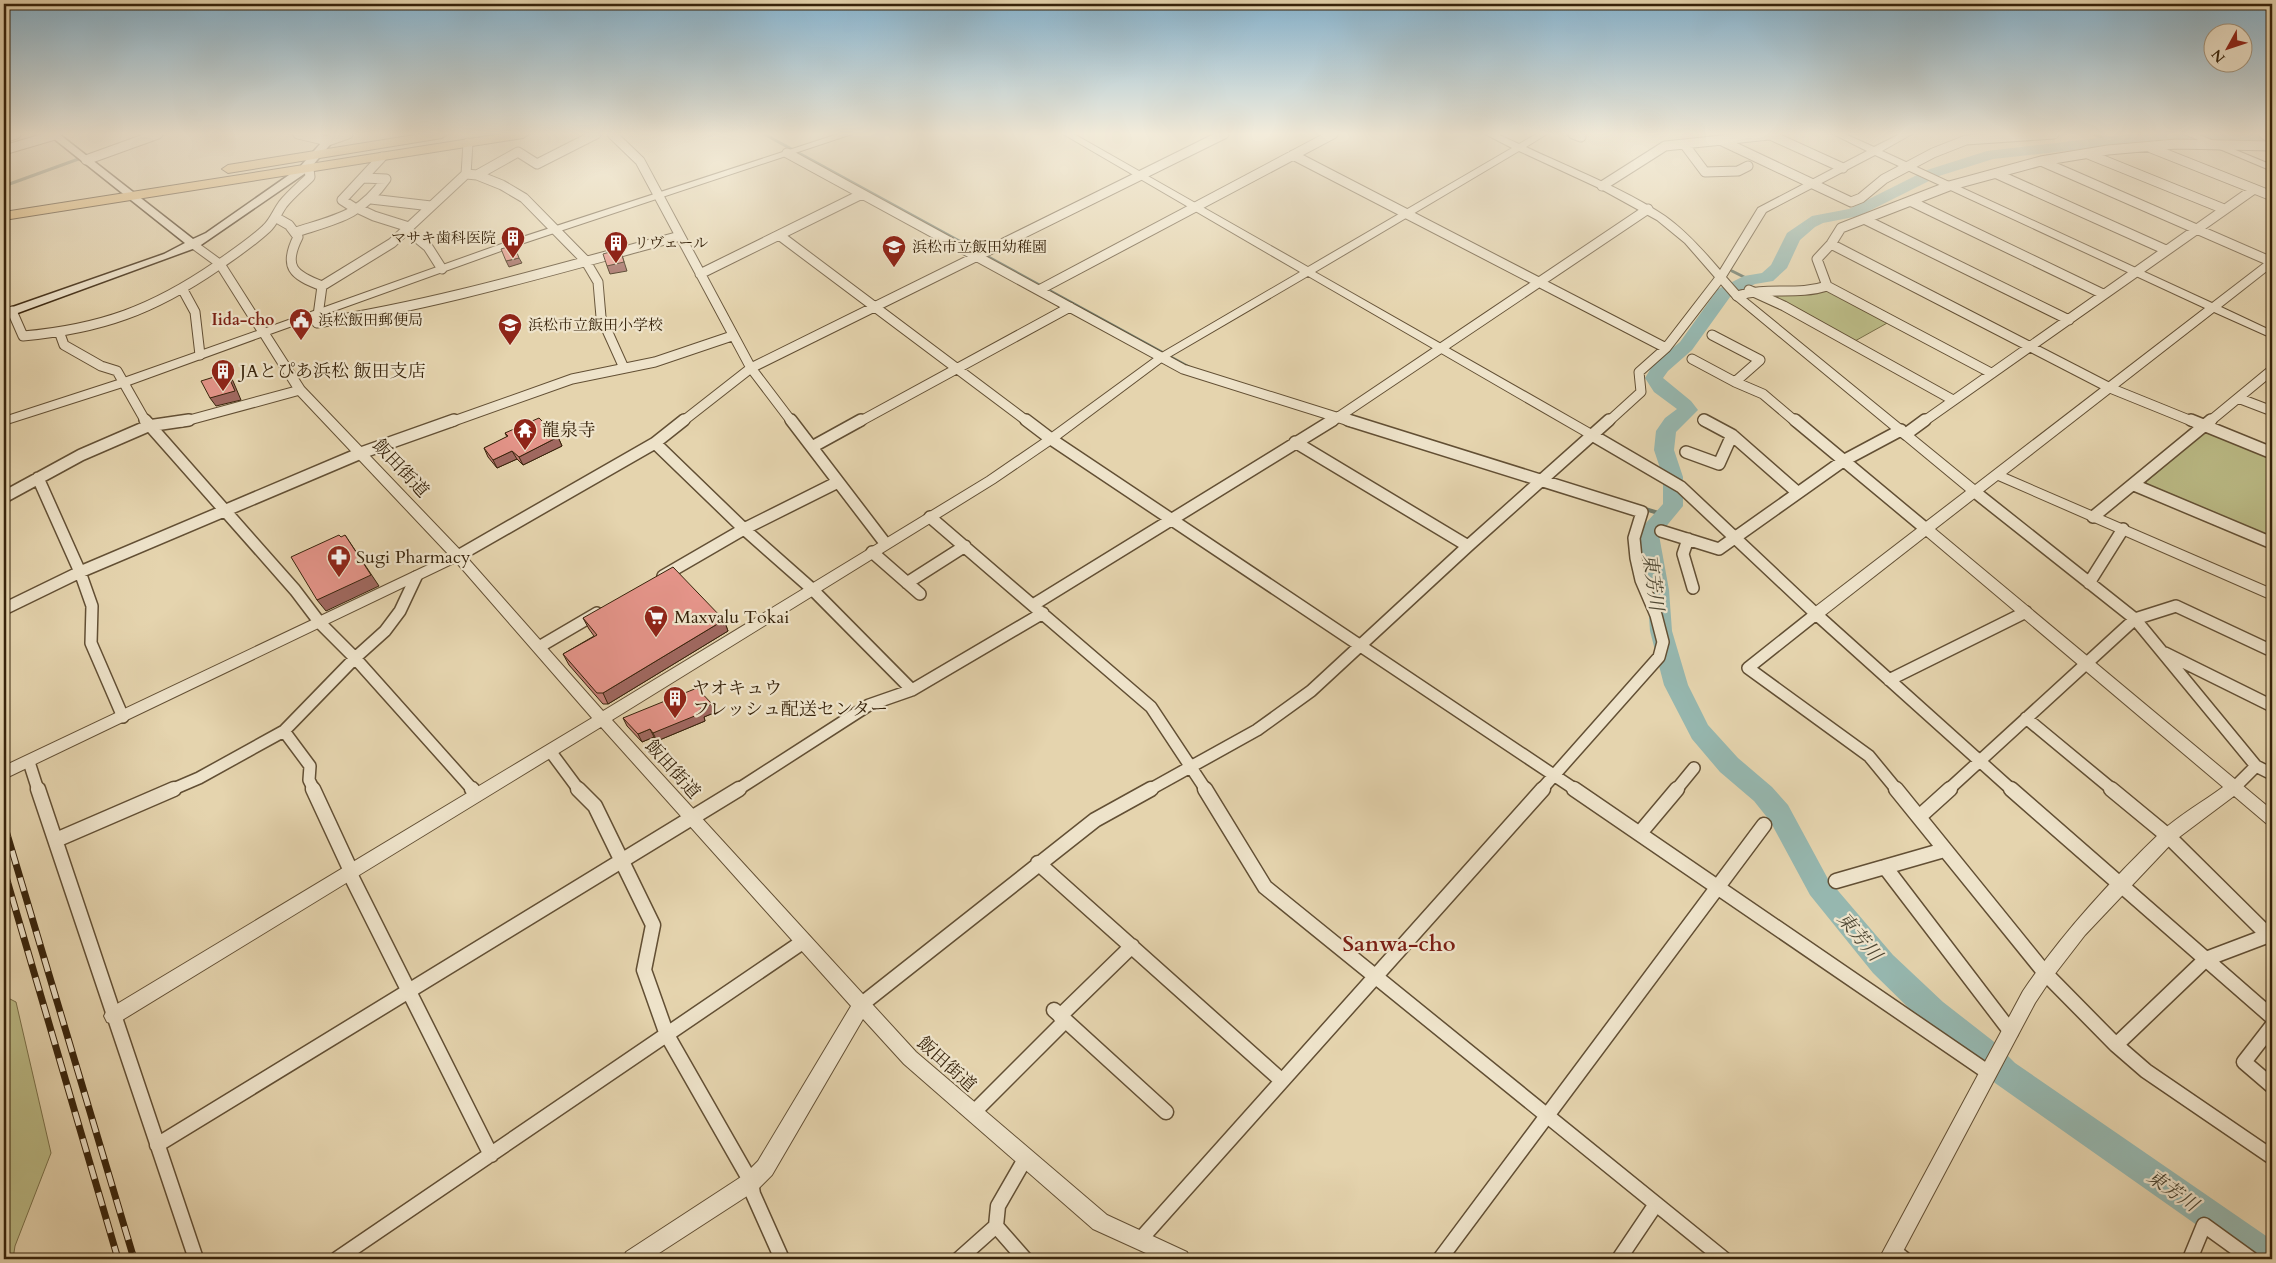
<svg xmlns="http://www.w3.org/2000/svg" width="2276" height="1263" viewBox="0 0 2276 1263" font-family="Cardo,'Noto Serif JP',serif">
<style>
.green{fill:#bbbb86;stroke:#796f48}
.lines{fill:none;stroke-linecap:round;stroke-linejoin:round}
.stream-far1{stroke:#707c6d;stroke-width:3}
.stream{stroke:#707c6d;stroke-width:4}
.river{fill:#96b7af;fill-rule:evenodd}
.minor-far2-casing{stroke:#624f34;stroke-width:11}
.minor-far1-casing{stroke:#624f34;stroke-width:14}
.minor-casing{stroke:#624f34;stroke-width:17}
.tertiary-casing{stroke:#624f34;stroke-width:2}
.secondary-casing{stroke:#37230b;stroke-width:3}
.trunk-casing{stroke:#37230b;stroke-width:2}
.minor-far2{stroke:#eee3ca;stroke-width:9}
.minor-far1{stroke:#eee3ca;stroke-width:11}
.minor{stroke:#eee3ca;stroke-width:14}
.tertiary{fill:#eee3ca;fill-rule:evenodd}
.secondary{fill:#eee3ca;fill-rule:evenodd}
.trunk{fill:#e2ba77;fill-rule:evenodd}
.rail-casing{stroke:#37230b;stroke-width:7}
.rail{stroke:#eee3ca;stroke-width:5;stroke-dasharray:14;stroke-linecap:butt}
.wall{fill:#c47f76;stroke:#37230b}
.shaded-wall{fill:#a06860;stroke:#37230b}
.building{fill:#e49489;stroke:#37230b}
.labels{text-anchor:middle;stroke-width:4.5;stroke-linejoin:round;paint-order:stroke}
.far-poi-label{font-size:15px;fill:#37230b;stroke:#eee3ca;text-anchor:start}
.far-neighbourhood-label{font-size:16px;font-weight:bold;fill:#7a1f14;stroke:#eee3ca}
.poi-label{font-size:18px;fill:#37230b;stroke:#eee3ca;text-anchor:start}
.street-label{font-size:18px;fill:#37230b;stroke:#eee3ca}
.water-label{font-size:19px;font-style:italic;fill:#4f4834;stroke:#eee3ca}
.near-neighbourhood-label{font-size:22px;font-weight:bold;fill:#7a1f14;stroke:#eee3ca}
</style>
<rect width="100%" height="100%" fill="#e5d4ae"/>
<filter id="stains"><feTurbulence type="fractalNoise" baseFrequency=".004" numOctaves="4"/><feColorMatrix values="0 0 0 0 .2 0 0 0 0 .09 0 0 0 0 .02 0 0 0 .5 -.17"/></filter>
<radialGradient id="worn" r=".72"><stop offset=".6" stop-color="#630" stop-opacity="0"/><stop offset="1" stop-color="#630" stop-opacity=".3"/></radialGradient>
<path class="green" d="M1828 289 1889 322 1855 341 1774 298V294C1793 295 1811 296 1828 289Z
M2206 431 2272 455V539L2150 488 2146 482Z
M4 996 16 1002 51 1153 15 1246 13 1259H4Z"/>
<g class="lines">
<path class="stream-far1" d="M764 134 1189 367
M2095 135 2109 140
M4 186 84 157
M1732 271 1750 280"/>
<path class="stream" d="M1642 508 1665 515"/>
<path class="river" d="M2133 134H2272V141H2155L1993 159 1939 176 1859 216 1823 223 1815 227 1800 240 1787 268 1773 281 1755 284 1730 297 1692 350 1668 371 1663 378 1691 401 1698 410 1676 432 1674 450 1683 477V506L1659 535 1669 590 1672 631 1688 685 1708 725 1738 758 1772 787 1788 805 1828 879 1893 955 1943 1002 1993 1041 2015 1063 2272 1240V1259H2245L1995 1083 1973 1061 1923 1022 1873 973 1810 895 1770 821 1754 801 1720 772 1692 739 1664 685 1650 631 1647 590 1637 533 1663 504V477L1654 450 1656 431 1665 418 1677 409 1654 392 1645 378 1654 363 1680 342 1718 289 1744 276 1762 273 1771 265 1787 233 1812 216 1849 209 1927 170 1987 151Z"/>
<g class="minor-far2-casing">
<path id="minor-far2" d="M298 134 328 141 348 134
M612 134 640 161 751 368 792 422
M1573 134 1581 137
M1768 134 1843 168
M2264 134 2272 139
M4 138 16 134
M1722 141 1851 202 1861 198 1884 179 1933 153 1966 140 2054 134
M468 143 466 174 392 243 322 286 317 323C441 304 559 268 680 236
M1684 144 1705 172 1738 171 1748 166
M2151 148 2272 196
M4 150 55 135
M787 153 1183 369 1352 422
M2088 154 2224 209
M1293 155 1666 348
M86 160 158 134
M2043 162 2272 262
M466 174 477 175 502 185 524 198 585 260 598 282 601 317 624 368
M1997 174 2166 250
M477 175 518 152 537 164 596 134
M1602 186 1665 146 1769 135
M371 199 431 206
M1910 201 2103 294
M357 208 374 216 409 227
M356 209 342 200 382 157
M275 217 289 225 298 237C283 267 293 275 322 286
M1866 220 2069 320
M406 229 428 247 442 269
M296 232C337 219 360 216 386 179L364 178
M779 235 1028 422
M1831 244 2110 388 2194 422
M700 274 862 194
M183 290 195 312 200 355
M1039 290 1333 134
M1749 290 1784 306 1953 400
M1737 296C1767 286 1797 296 1827 286
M12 311 23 336C101 329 153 310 217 266 234 254 251 243 266 229 274 222 277 212 283 204 291 194 301 186 310 177L309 169
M60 334 64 345 101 366 117 371 146 422
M1712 335 1760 360 1735 382
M1692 359 1735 382 1763 394 1796 422
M1991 373 1827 286 1817 259 1831 244 1841 228 1949 186 2041 161 2108 150 2176 144 2272 146
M2238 398 2272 411
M1703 420 1706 422
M182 422 300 390
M451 422 572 379 655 362 732 336
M682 422 751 368 1224 134
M859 422 1070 307
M1331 422 1648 209
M1608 422 1641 392 1639 372 1666 348 1720 278
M1923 422 2254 189
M2209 422 2272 370"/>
</g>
<g class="minor-far1-casing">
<path id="minor-far1" d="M145 420 295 590 320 623 355 658 473 790
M791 420 885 543
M1026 420 1051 439 1576 790
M1348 420 1642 512 1634 538 1636 558 1641 580 1656 615 1663 642 1659 657 1541 790
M1704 420 1732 435 1797 492
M1795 420 1926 529
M2191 420 2272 453
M1906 434 1925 420
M1592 435 1681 487 1816 614 2012 790
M1295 442 1468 546
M655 443 744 529 812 589 912 690
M812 447 861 420
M1686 452 1719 464 1732 435
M38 478 80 572 92 606 91 643 123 717
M2134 485 2272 543
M1975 492 2135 619 2256 766 2272 774
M4 497 81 455 148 426 189 420
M930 517 1151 707 1206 790
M2093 517 2211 420
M1661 531 1719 549 1843 461 1901 430
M1688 539 1683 554 1693 588
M872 552 920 594
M458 556 655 443 684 420
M663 576 744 529 838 482
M907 583 965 546
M2089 583 2123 529
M1033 605 1333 420
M4 609 80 572 361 453 454 420
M1816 614 1748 668 1869 756 1897 790
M539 647 597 613
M2165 653 2272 706
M1889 680 2026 612
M2026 718 2113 790
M284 731 310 766 309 780 314 790
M550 751 579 790
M29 762 38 790
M2235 787 2256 766
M171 790 199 778 284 731 355 658 385 631 400 611 416 577
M737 790 869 705 912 690 1043 613
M1149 790 1257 730 1311 691 1468 546 1609 420
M1676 790 1694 768
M1948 790 2135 619 2176 606 2272 651"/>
</g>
<g class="minor-casing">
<path id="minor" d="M38 789 196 1259
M313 789 351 871 352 878 491 1155
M472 789 476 794
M578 789 595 806 653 925 644 970 667 1035 751 1182 753 1194 782 1259
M1205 789 1265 887 1724 1259
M1574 789 1989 1073
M1896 789 2045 973 2116 1045 2146 1071 2272 1157
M2011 789 2272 1017
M2111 789 2168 836 2269 936
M1919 817 1950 789
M1640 833 1677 789
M56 840 174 789
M1038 863 1281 1080
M1885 867 2011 1032
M1836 881 1944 850
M862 1004 1095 820 1151 789
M1054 1010 1166 1112
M1060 1016 1132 946
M2272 1026 2244 1062 2272 1086
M2116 1045 2206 959 2272 934
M973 1113 1065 1021
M157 1145 739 789
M996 1226 1025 1259
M1139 1241 1543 789
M1894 1251 1904 1259
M337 1259 804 941
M959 1259 996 1226 998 1206 1025 1159
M1440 1259 1764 825
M1619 1259 1656 1204
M2190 1259 2204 1225 2251 1259"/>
</g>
<g class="tertiary-casing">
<path id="tertiary" d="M838 134H852L515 246 270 334 304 387 463 553 603 711 987 477 1047 436 1158 355 1300 272 1063 134H1074L1308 267 1512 148 1485 134H1497L1519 144 1536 134H1547L1526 147C1570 168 1625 189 1665 216 1686 231 1703 250 1720 270L1758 208 1867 151 1833 134H1845L1874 147 1900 134H1912L1882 151 2212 303 2268 260 2272 259V267L2221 307 2272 331V338L2214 312 2006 474 2272 589V600L1998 480 1935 529 2272 810V826L2267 824 2234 796 2174 841 2085 935 2051 979 2035 1003 1899 1259H1879L2023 991C2061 935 2112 879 2161 832 2179 815 2203 802 2223 787L1926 536 1821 618H1811L1809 614 1811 610 1966 491 1733 298 1685 243 1657 220 1599 188 1519 151 1315 272 1596 432 1598 435 1596 438H1588L1308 276 1166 359 1055 442 995 483 612 720 916 1052 1107 1215 1187 1252 1190 1259H1159L1093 1229 904 1064 863 1019 772 1175 758 1189 650 1259H623L626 1252 744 1175 758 1161 851 1006 601 727 119 1022 113 1024 107 1022 104 1016 107 1010 592 718 456 562 4 779V766L449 555 296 393 261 337 129 385 4 425V417L121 379 257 331 216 266 190 247V243H198L224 262 266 328 507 242ZM1875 155 2205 308 1975 485 1741 294 1726 277 1766 212Z
M2184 134H2197L2272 165V171Z"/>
</g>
<g class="secondary-casing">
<path id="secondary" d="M48 134H59L193 239 206 233 299 168 329 134H339L307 172 198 247 4 318V310L164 254 185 243Z"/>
</g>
<g class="trunk-casing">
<path id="trunk" d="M421 134H448L442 138 228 173 222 169 228 165Z
M501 134H529L523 138 4 220V212Z"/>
</g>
<use href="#minor-far2" class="minor-far2"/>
<use href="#minor-far1" class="minor-far1"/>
<use href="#minor" class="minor"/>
<use href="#tertiary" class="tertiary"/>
<use href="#secondary" class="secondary"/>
<use href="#trunk" class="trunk"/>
<g class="rail-casing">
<path id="rail" d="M4 824 134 1259
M4 870 118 1259"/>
</g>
<use href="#rail" class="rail"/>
</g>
<path class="wall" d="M505 433 558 437 562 446 523 465 517 459 497 468 488 457 484 448 507 437Z
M583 618 724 620 728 631 608 704H603L569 665 563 654 594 636 589 629Z
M712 704 716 712 704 717 705 721 657 741 654 737 642 742 627 726 623 718Z"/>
<path class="shaded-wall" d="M620 249 627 271 610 274 607 266Z
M519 258 522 263 509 267 506 261Z
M227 373 233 381 241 400 216 406 210 398Z
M558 437 562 446 523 465 519 457Z
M512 451 517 459 497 468 493 460Z
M345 535 379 586 326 611 317 600Z
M724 620 728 631 608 704 603 693Z
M712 704 716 712 704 717 705 721 657 741 653 733 700 709Z
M650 729 654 737 642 742 638 734Z"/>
<path class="building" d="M514 245 519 258 506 261 501 249Z
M620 249 624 262 607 266 603 254Z
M227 373 235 391 210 398 201 381Z
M539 418 558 437 519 457 512 451 493 460 484 448 508 436 505 433Z
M339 535 341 537 345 535 371 575 317 600 291 557Z
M673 567 724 620 603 693H597L563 654 597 635 583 618Z
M697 688 712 704 700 709 702 713 653 733 650 729 638 734 623 718Z"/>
<linearGradient id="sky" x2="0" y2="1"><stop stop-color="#87b5d1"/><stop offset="0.43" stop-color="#f3ecdb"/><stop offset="1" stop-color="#f3ecdb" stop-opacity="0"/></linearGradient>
<rect width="2276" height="311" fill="url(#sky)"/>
<defs>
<g id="building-pin" transform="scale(1.25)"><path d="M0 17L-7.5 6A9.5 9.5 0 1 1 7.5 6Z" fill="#8f2418" stroke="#eee3ca"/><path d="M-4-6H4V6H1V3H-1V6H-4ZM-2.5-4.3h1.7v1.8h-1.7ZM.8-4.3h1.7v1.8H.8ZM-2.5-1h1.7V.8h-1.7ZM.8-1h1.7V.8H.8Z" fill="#fff"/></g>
<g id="school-pin" transform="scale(1.25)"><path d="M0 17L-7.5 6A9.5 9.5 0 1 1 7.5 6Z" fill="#8f2418" stroke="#eee3ca"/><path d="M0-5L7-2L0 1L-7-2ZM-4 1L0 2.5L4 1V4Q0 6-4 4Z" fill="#fff"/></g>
<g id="civic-pin" transform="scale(1.25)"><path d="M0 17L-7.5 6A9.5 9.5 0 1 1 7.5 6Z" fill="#8f2418" stroke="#eee3ca"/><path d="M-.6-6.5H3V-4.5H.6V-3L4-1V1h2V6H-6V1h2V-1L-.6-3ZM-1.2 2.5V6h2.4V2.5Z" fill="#fff"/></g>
<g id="temple-pin" transform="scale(1.25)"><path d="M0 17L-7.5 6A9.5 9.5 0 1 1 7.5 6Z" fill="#8f2418" stroke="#eee3ca"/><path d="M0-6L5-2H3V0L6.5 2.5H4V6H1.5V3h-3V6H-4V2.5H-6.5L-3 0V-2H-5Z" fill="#fff"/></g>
<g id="pharmacy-pin" transform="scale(1.25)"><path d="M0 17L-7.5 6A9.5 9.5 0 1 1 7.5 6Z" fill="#8f2418" stroke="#eee3ca"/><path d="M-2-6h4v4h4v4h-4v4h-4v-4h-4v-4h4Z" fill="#fff"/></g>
<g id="supermarket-pin" transform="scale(1.25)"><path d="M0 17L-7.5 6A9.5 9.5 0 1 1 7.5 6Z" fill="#8f2418" stroke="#eee3ca"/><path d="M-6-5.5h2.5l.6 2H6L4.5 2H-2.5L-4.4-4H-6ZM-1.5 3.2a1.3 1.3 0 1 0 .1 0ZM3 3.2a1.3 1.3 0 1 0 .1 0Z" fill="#fff"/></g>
</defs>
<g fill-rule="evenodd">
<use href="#building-pin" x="513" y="238"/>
<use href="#building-pin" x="616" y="243"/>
<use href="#school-pin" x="894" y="247"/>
<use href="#civic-pin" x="301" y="320"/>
<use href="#school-pin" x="510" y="325"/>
<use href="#building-pin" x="223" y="371"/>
<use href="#temple-pin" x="525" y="430"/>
<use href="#pharmacy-pin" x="339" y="557"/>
<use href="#supermarket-pin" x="656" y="617"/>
<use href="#building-pin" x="675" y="698"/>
</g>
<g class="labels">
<g class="far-poi-label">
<text x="496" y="243" text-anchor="end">マサキ歯科医院</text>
<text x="634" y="248">リヴェール</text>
<text x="912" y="252">浜松市立飯田幼稚園</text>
<text x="318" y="325">浜松飯田郵便局</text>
<text x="528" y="330">浜松市立飯田小学校</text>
</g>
<g class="far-neighbourhood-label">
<text x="243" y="325">Iida-cho</text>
</g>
<g class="poi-label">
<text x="240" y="377">JAとぴあ浜松 飯田支店</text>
<text x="542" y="436">龍泉寺</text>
<text x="356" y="563">Sugi Pharmacy</text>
<text x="674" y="623">Maxvalu Tokai</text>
<text x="692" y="694">ヤオキュウ<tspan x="692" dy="21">フレッシュ配送センター</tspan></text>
</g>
<g class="street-label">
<text transform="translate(401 468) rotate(47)" y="6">飯田街道</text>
<text transform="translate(673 769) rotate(48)" y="6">飯田街道</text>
<text transform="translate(947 1064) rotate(42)" y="6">飯田街道</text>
</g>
<g class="water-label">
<text transform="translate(1654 582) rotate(83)" y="7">東芳川</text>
<text transform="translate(1860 936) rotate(50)" y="7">東芳川</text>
<text transform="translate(2173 1190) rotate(35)" y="7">東芳川</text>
</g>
<g class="near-neighbourhood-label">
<text x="1399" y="951">Sanwa-cho</text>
</g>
</g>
<rect width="2276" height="1263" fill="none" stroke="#e5d4ae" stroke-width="20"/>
<rect x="5" y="5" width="2266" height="1253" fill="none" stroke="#37230b" stroke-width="2.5"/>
<rect x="10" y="10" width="2256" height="1243" fill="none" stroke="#37230b"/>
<g transform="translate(2228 48) rotate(230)"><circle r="24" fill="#eee3ca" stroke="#a5967e"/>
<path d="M0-4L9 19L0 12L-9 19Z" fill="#8f2418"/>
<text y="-8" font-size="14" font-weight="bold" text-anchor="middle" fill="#37230b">N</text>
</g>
<rect width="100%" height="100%" filter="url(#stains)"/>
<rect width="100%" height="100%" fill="url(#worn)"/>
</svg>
